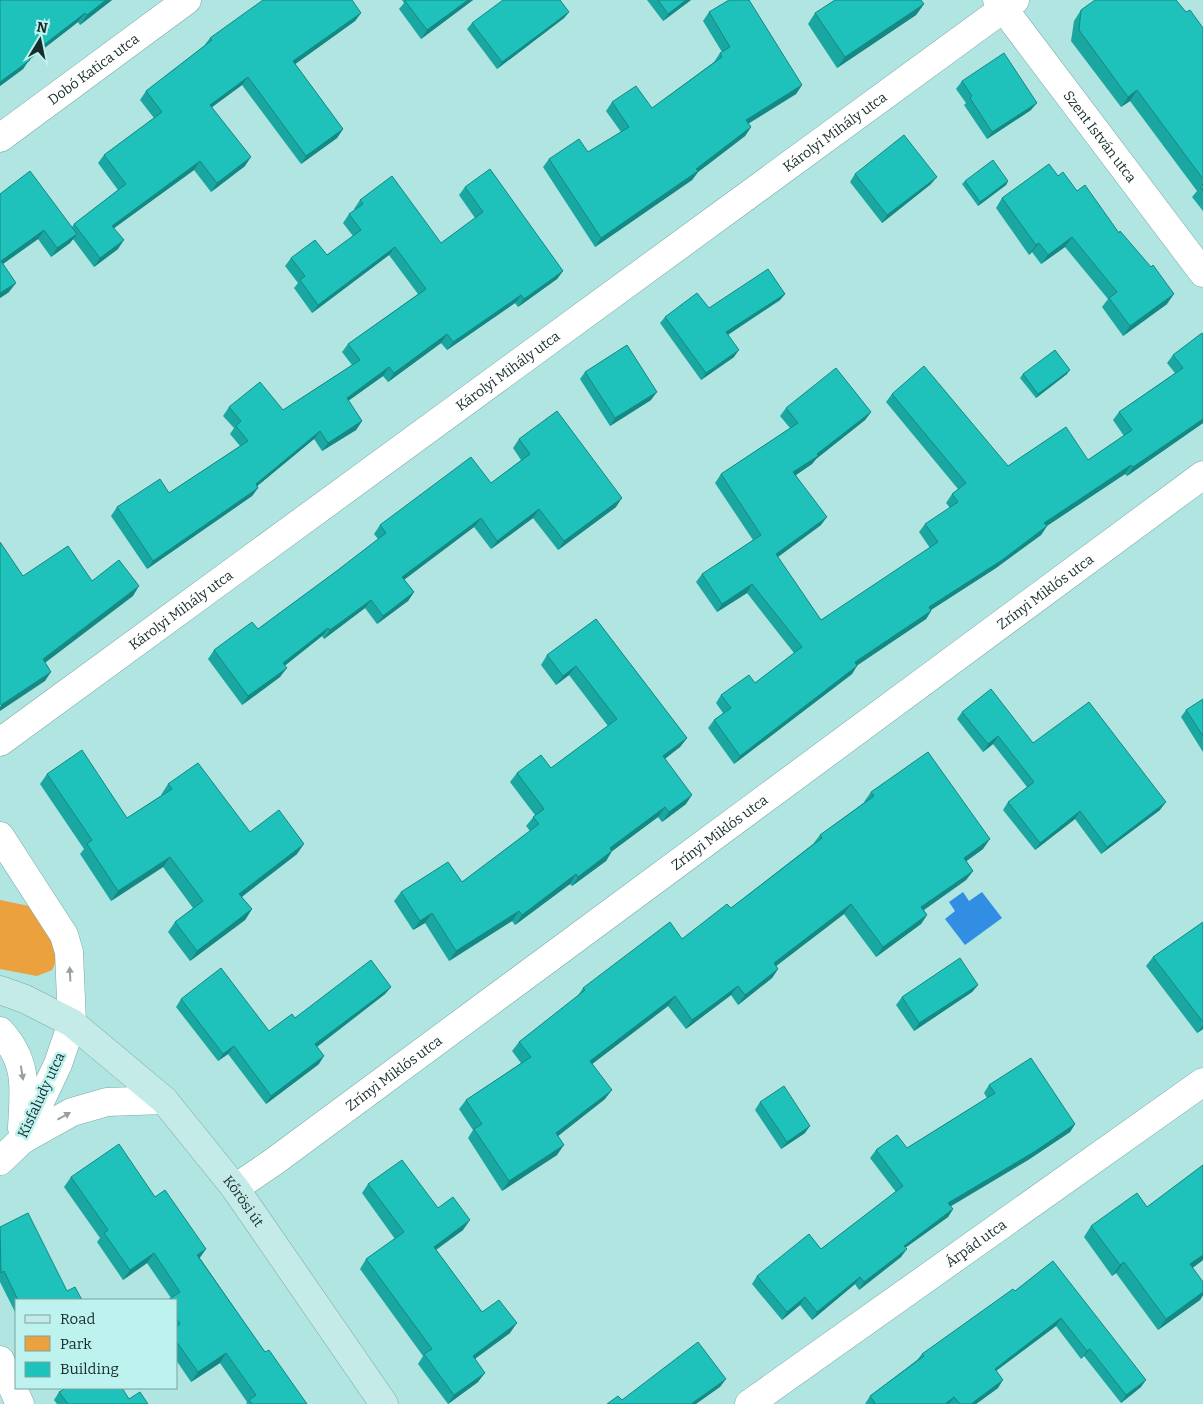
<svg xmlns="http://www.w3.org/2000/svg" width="1203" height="1404" viewBox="0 0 1203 1404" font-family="Bitter,serif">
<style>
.green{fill:#eaa13e}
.water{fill:#318ee3}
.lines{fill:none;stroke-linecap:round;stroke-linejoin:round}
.minor-casing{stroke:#77aaa6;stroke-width:29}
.secondary-casing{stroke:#77aaa6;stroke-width:29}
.minor{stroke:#fff;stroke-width:28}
.secondary{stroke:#c5ebe9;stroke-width:28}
.wall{fill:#1aa7a1}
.shaded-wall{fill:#158883}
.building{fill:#1ec2bb;stroke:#158883}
.oneway{fill:#97a0a0}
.labels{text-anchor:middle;stroke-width:5;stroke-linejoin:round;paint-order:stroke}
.street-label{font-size:14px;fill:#172c2b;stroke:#bdf2ee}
</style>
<rect width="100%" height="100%" fill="#b0e5e1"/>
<path class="green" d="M0 900 34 907 60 954 52 970 37 976 0 969Z"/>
<path class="water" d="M963 892 969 901 982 892 1002 918 965 945 945 919 955 911 949 902Z"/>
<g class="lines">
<g class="minor-casing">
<g id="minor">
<path id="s1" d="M997 0 1203 273"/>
<path id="s2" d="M0 138 187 0"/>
<path id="s3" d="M0 742 1015 0"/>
<path d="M0 836 64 935 69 952 72 1023 58 1064 22 1140 0 1161"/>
<path d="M0 1031C29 1063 24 1089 22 1128"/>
<path d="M22 1140 72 1112 107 1102 164 1100"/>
<path id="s4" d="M235 1188 272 1163 1203 475"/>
<path d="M0 1360 20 1404"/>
<path id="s5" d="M749 1404 1203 1082"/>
</g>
</g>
<g class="secondary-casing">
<g id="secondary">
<path id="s6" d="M0 990 25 999 72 1023 164 1100 235 1188 384 1404"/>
</g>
</g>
<use href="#minor" class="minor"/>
<use href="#secondary" class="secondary"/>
</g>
<path class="wall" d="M0 0H112L80 25 78 22 29 60 23 69 0 86Z
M402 0H473L421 39 399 9 404 3Z
M647 0H691L663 21Z
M924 4 916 15 837 68 808 24 815 13Z
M1081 10 1186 12 1203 28V211L1192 197 1197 191 1130 101 1121 107 1071 41 1074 21Z
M569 12 564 18 497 69 467 29 472 23Z
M709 12 802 85 796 94 748 124 751 127 745 136 698 172 692 180 595 247 543 167 549 159 588 152 621 132 606 111 612 102 652 108 714 62 720 53 722 52 703 21Z
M361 13 355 21 295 64 343 129 337 138 301 164 242 85 212 107 245 166 211 192 194 170 114 228 118 249 94 267 73 239 70 243 51 257 38 239 3 264 9 292 0 298V194L72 227 74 224 118 190 98 163 104 155 154 118 140 100 146 91 204 46 210 38Z
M962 81 1031 110 987 139 964 105 966 103 956 89Z
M855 174 931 184 882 223 850 182Z
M1058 176 1167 304 1123 336 1102 307 1108 299 1065 247 1041 264 1032 252 1029 255 996 208 1002 198Z
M965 181H1008L1006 185 978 206 962 184Z
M465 187 563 271 557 279 518 307 515 303 447 350 441 343 388 382 383 376 348 401 362 421 356 430 322 451 314 439 257 486 258 488 252 496 147 569 111 516 117 507 169 493 240 446 230 434 234 428 223 416 229 407 283 410 352 365 342 352 348 344 418 294 389 255 312 313 294 288 298 283 285 266 291 258 327 255 353 236 343 223 349 214 355 210 354 209 360 200 441 243 475 218 459 195Z
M785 294 780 300 728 335 734 357 701 380 660 323 665 317Z
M1202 333 1203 423 1127 476 1125 474 1047 526 1041 535 996 568 931 610V611L926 619 857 665 852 674 734 764 708 728 714 720 723 713 716 703 721 695 755 683 794 653 747 593 717 612 696 582 702 574 753 540 715 483 721 474 790 428 780 416 786 408 871 412 865 420 816 459 812 464 796 475 821 525 777 557 821 620 930 548 919 532 925 524 950 508 946 503 952 494 958 489 886 402 892 394 1008 466 1088 460 1124 436 1113 420 1119 412 1175 373 1167 363 1173 355Z
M585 372 651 400 610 426 580 379Z
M1023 374H1067L1036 398 1020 378Z
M519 439 616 507 558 550 533 518 491 549 474 527 404 579 414 592 408 601 377 624 365 608 324 639 322 636 285 665 280 677 242 705 208 659 214 650 258 629 334 573 378 539 374 534 380 525 491 483 521 460 513 448Z
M596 619 687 738 680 747 665 759 686 804 662 822 658 817 612 851 606 861 572 886 570 884 515 925 512 921 449 961 425 923 413 930 394 901 401 892 462 882 530 831 526 826 535 815 510 782 517 773 551 768 608 726 569 675 556 685 541 665 547 655Z
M1203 699V752L1181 717 1186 710Z
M962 712 1033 743 1160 810 1101 854 1075 819 1035 850 1003 810 1008 802 1027 787 993 744 983 752 957 719Z
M47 774 127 818 162 795H161L168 784 250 832 297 854 242 897 252 909 245 920 190 961 168 932 175 922 193 908 163 867 111 901 80 854 84 849 40 784Z
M871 792 983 849 966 861 973 871 966 880 924 910 927 915 921 924 876 957 844 914 776 966 778 969 772 978 738 1005 731 995 686 1029 668 1006 592 1064 605 1099 558 1136 557 1155 502 1191 468 1138 473 1130 459 1109 466 1100 521 1063 512 1051 519 1042 577 997 583 988 682 939 731 908 813 844 820 835 865 802H864Z
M1203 922V1029L1197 1033 1146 966 1153 957Z
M978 985 972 992 914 1031 896 1005 902 997Z
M391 987 385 994 317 1047 319 1064 266 1104 228 1054 218 1061 176 1007 181 999 269 1031 295 1018Z
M989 1085 1075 1124 1070 1132 1028 1160 950 1206 953 1209 948 1217 905 1248 901 1257 859 1290 855 1284 812 1320 800 1305 782 1320 752 1284 757 1276 821 1249 896 1192 870 1158 876 1150 907 1148 987 1098 984 1093Z
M760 1102 805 1133 781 1149 755 1110Z
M1203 1165V1260L1192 1268 1203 1282V1295L1200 1300 1158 1330 1116 1273 1112 1276 1084 1237 1091 1226 1147 1207Z
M71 1177 155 1197 200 1258 265 1352 307 1404H246L247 1402 220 1363 191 1382 176 1360V1300L171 1298 147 1263 123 1280 97 1242 100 1238 64 1187Z
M368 1184 438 1208 463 1230 436 1250 482 1312 510 1333 475 1359 478 1382 448 1404 418 1364 423 1356 360 1269 366 1259 395 1239 362 1193Z
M0 1227 67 1291 82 1300H16V1314L0 1282Z
M1053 1261 1141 1387 1121 1403 1084 1356 1081 1359 1056 1326 996 1371 998 1388 976 1404H865L870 1396 917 1360 922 1354 1015 1291Z
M59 1392 129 1399 148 1404H57L54 1400Z"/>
<path class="shaded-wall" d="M106 0H112L80 25 87 15Z
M468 0H473L421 39 427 30Z
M686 0H691L663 21 668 14Z
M924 4 916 15 837 68 845 57Z
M569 12 564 18 497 69 502 62Z
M85 13 78 22 29 60 23 69 0 86V82L28 57Z
M361 13 355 21 287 70 293 61Z
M248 77 242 85 204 113 210 105Z
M802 85 796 94 739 129 746 120Z
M1137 90 1130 101 1121 107 1128 97Z
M1037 103 1031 110 987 139 992 132Z
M751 127 745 136 698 172 692 180 595 247 601 238 696 169Z
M343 129 337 138 301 164 306 156Z
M251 157 245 166 211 192 217 183Z
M200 161 194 170 106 234 112 226Z
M937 177 931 184 882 223 887 215Z
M1008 181 1006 185 978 206 980 202Z
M44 230 38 239 0 266 1 261Z
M77 234 70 243 51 257 57 248Z
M1072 237 1065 247 1041 264 1048 255Z
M124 240 118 249 94 267 100 258Z
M1039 243 1032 252 1029 255 1036 245Z
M395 247 389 255 312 313 318 305Z
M563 271 557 279 518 307 524 299Z
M16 283 9 292 0 298V293Z
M785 294 780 300 721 339 726 332Z
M1174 294 1167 304 1123 336 1130 326Z
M521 295 515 303 447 350 453 342Z
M447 334 441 343 388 382 394 373Z
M739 350 734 357 701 380 706 373Z
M389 367 383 376 341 406 347 398Z
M1070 370 1067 374 1036 398 1038 394Z
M657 392 651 400 610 426 615 418Z
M871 412 865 420 816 459 812 464 787 481 793 472Z
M1203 419V423L1127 476 1133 467Z
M362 421 356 430 322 451 328 443Z
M320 431 314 439 250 492 256 484Z
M1131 465 1125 474 1039 531 1044 523Z
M258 488 252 496 147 569 153 561Z
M622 498 616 507 558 550 564 541Z
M539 509 533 518 491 549 497 541Z
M827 517 821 525 770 563 776 554Z
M481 518 474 527 396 586 402 577Z
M1047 526 1041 535 996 568 923 615 929 607Z
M752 584 747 593 717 612 722 604Z
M139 586 133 596 37 669 43 659Z
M414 592 408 601 377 624 383 616Z
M371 600 365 608 324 639 330 630Z
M931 611 926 619 849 671 855 662Z
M328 628 322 636 277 672 283 663Z
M576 666 569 675 556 685 563 676Z
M857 666 852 674 734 764 740 756Z
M287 668 280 677 242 705 248 696Z
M51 672 45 681 0 711V707L1 705Z
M998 736 993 744 983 752 988 744Z
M687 738 680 747 656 765 663 756Z
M692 795 686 804 662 822 669 812Z
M1166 802 1160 810 1101 854 1107 847Z
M665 807 658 817 603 858 610 848Z
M1080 811 1075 819 1035 850 1040 843Z
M990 839 983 849 957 868 964 858Z
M304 844 297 854 232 904 239 894Z
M612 851 606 861 572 886 578 877Z
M170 857 163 867 111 901 118 891Z
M973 871 966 880 915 916 921 907Z
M576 874 570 884 515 925 522 915Z
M851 904 844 914 767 973 774 963Z
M252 909 245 920 190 961 197 951Z
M519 911 512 921 449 961 456 951Z
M432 913 425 923 413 930 420 921Z
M927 915 921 924 876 957 883 947Z
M778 969 772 978 738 1005 745 995Z
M978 985 972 992 914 1031 919 1023Z
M738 986 731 995 686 1029 692 1020Z
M391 987 385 994 310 1052 315 1044Z
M675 996 668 1006 583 1071 590 1061Z
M1203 1025V1029L1197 1033Z
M234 1046 228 1054 218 1061 223 1054Z
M324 1056 319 1064 266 1104 271 1096Z
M612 1090 605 1099 549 1143 556 1133Z
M1075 1124 1070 1132 1028 1160 943 1211 948 1203Z
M810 1126 805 1133 781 1149 787 1142Z
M564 1145 557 1155 502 1191 509 1181Z
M953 1209 948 1217 898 1253 904 1246Z
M470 1220 463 1230 427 1256 434 1247Z
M206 1249 199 1259 197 1255Z
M907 1249 901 1257 859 1290 864 1282Z
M154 1253 147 1263 123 1280 130 1270Z
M1203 1255V1260L1182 1276 1190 1264Z
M1124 1262 1116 1273 1112 1276 1120 1265Z
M860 1277 855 1284 812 1320 817 1312Z
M1203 1292V1295L1200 1300 1158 1330 1166 1319Z
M805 1297 800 1305 782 1320 787 1312Z
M1061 1318 1056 1326 989 1376 995 1369Z
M517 1323 510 1333 466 1365 473 1356Z
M1090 1349 1084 1356 1081 1359 1087 1351Z
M226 1353 220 1363 191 1382 198 1372Z
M485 1373 478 1382 448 1404 454 1395Z
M726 1379 720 1387 696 1404H691Z
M1003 1380 998 1388 976 1404H971Z
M1146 1380 1141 1387 1121 1403 1126 1395Z
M954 1397 949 1404H945Z"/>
<path class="building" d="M0 0H106L87 15 85 13 28 57 30 60 0 82Z
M263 0H352L361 13 293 61 343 129 306 156 248 77 210 105 251 157 217 183 200 161 112 226 124 240 100 258 74 224 126 184 104 155 162 112 146 91 212 40 210 38Z
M406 0H468L427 30 405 1Z
M503 0H560L569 12 502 62 472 23Z
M658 0H686L668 14Z
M729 0H749L802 85 746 120 751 127 696 169 698 171 601 238 549 159 579 139 588 152 629 127 612 102 636 86 652 108 722 57 720 53 730 47 709 12Z
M835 0H921L924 4 845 57 815 13Z
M1095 0H1176L1186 12 1190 10 1203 28V179L1137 90 1128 97 1079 30 1081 10Z
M1004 53 1037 103 992 132 970 98 972 96 962 81Z
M904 135 937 177 887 215 855 174Z
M993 160 1008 181 980 202 965 181Z
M1049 164 1058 176 1063 172 1077 191 1085 185 1119 233 1120 231 1151 267 1153 265 1174 294 1130 326 1109 298 1117 292 1072 237 1048 255 1039 243 1036 245 1002 198Z
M490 169 563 271 524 299 521 295 453 342 447 334 394 373 389 367 347 398 362 421 328 443 320 431 256 484 258 488 153 561 117 507 160 479 169 493 248 441 236 426 241 421 229 407 260 382 283 410 360 360 348 344 426 289 395 247 318 305 300 280 305 276 291 258 315 240 327 255 361 230 349 214 363 204 360 200 392 176 441 243 483 212 465 187Z
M30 171 77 234 57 248 44 230 1 261 16 283 0 293V194Z
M1203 184V191L1200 187Z
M768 269 785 294 726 332 739 350 706 373 665 317 697 293 709 308Z
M1202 333 1203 335V419L1133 467 1131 465 1044 523 1047 526 1002 560 929 607 931 611 855 662 857 666 740 756 714 720 731 708 721 695 749 675 755 683 802 647 752 584 722 604 702 574 761 535 721 474 798 423 786 408 836 368 871 412 817 454 818 456 793 472 827 517 776 554 821 620 938 542 925 524 958 502 952 494 966 483 892 394 924 366 1008 466 1066 427 1088 460 1132 430 1119 412 1183 368 1173 355Z
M627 345 657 392 615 418 585 372Z
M1055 350 1070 370 1038 394 1023 374Z
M557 411 622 498 564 541 539 509 497 541 481 518 402 577 414 592 383 616 371 600 330 630 328 628 283 663 287 668 248 696 214 650 252 622 258 629 334 573 386 533 380 525 471 457 491 483 530 454 519 439Z
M0 542 23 576 68 546 92 581 119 560 139 586 43 659 51 672 1 705 0 703Z
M596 619 687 738 663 756 692 795 669 812 665 807 610 848 612 851 578 877 576 874 522 915 519 911 456 951 432 913 420 921 401 892 448 862 462 882 539 824 533 817 544 809 517 773 541 755 551 768 617 719 576 666 563 676 547 655Z
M991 689 1033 743 1089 702 1166 802 1107 847 1080 811 1040 843 1008 802 1034 782 998 736 988 744 962 712Z
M1203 699V736L1186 710Z
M82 750 127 818 172 789 168 784 198 763 250 832 279 810 304 844 239 894 252 909 197 951 175 922 203 901 170 857 118 891 87 844 92 840 47 774Z
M928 752 990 839 964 858 973 871 921 907 927 915 883 947 851 904 774 963 778 969 745 995 738 986 692 1020 675 996 590 1061 612 1090 556 1133 564 1145 509 1181 474 1129 482 1124 466 1100 531 1057 519 1042 585 990 583 988 670 922 682 939 727 904 731 908 822 838 820 835 874 796 871 792Z
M1203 922V1022L1153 957Z
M960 958 978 985 919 1023 902 997Z
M371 960 391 987 315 1044 324 1056 271 1096 234 1046 223 1054 181 999 221 968 269 1031 292 1014 295 1018Z
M1031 1058 1075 1124 1034 1152 948 1203 953 1209 904 1246 907 1249 864 1282 860 1277 817 1312 805 1297 787 1312 757 1276 809 1234 821 1249 903 1186 876 1150 897 1135 907 1148 995 1093 989 1085Z
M784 1086 810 1126 787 1142 760 1102Z
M119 1144 155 1197 165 1190 206 1249 197 1255 265 1352 269 1350 307 1404H252L249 1400 256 1395 226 1353 198 1372 176 1341V1327L180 1324 176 1318V1300H168L180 1292 154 1253 130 1270 104 1233 108 1230 71 1177Z
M402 1160 438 1208 453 1197 470 1220 434 1247 482 1312 499 1300 517 1323 473 1356 485 1373 454 1395 424 1354 432 1349 366 1259 404 1232 368 1184Z
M1203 1165V1255L1190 1264 1203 1282V1292L1166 1319 1124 1262 1120 1265 1091 1226 1137 1193 1147 1207Z
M28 1213 67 1291 75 1287 82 1300H18L4 1271 1 1273 0 1227Z
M1053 1261 1146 1380 1126 1395 1090 1349 1087 1351 1061 1318 995 1369 1003 1380 971 1404H960L954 1397 945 1404H873L875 1403 870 1396 924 1356 922 1354 1013 1289 1015 1291Z
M698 1342 726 1379 691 1404H607L618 1396 622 1400Z
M66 1388H122L129 1399 140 1392 148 1404H68L59 1392Z"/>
<defs><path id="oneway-solid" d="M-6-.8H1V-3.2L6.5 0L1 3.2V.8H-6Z" transform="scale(1.25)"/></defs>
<g class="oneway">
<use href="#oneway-solid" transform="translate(70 974) rotate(-93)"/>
<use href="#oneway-solid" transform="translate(22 1073) rotate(81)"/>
<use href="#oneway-solid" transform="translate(64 1116) rotate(-29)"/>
</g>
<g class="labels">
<g class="street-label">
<text dy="5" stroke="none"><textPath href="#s2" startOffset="116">Dobó Katica utca</textPath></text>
<text dy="5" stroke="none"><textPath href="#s3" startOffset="1034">Károlyi Mihály utca</textPath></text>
<text dy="5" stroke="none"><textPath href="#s1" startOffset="171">Szent István utca</textPath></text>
<text dy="5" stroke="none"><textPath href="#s3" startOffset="629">Károlyi Mihály utca</textPath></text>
<text dy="5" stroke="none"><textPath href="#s4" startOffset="1006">Zrínyi Miklós utca</textPath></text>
<text dy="5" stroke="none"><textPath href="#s3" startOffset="224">Károlyi Mihály utca</textPath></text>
<text dy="5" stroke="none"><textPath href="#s4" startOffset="601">Zrínyi Miklós utca</textPath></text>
<text dy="5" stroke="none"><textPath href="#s4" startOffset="196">Zrínyi Miklós utca</textPath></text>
<text transform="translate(41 1095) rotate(-65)" y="5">Kisfaludy utca</text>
<text dy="5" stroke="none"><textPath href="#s6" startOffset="328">Kőrösi út</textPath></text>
<text dy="5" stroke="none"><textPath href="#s5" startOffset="278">Árpád utca</textPath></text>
</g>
</g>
<rect x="15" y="1299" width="162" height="90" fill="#bdf2ee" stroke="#7ba3a0"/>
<rect x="25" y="1315" width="25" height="8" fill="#c5ebe9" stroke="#7ba3a0"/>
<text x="60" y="1324" font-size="15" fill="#172c2b">Road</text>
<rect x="25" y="1336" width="25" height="15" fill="#eaa13e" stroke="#7ba3a0"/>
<text x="60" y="1349" font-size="15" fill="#172c2b">Park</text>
<rect x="25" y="1362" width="25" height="15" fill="#1ec2bb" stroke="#7ba3a0"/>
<text x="60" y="1374" font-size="15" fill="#172c2b">Building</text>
<g transform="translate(40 40) rotate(10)" stroke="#bdf2ee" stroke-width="4" paint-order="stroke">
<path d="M0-4L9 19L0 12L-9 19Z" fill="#172c2b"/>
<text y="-8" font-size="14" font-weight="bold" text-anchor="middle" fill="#172c2b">N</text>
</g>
</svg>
